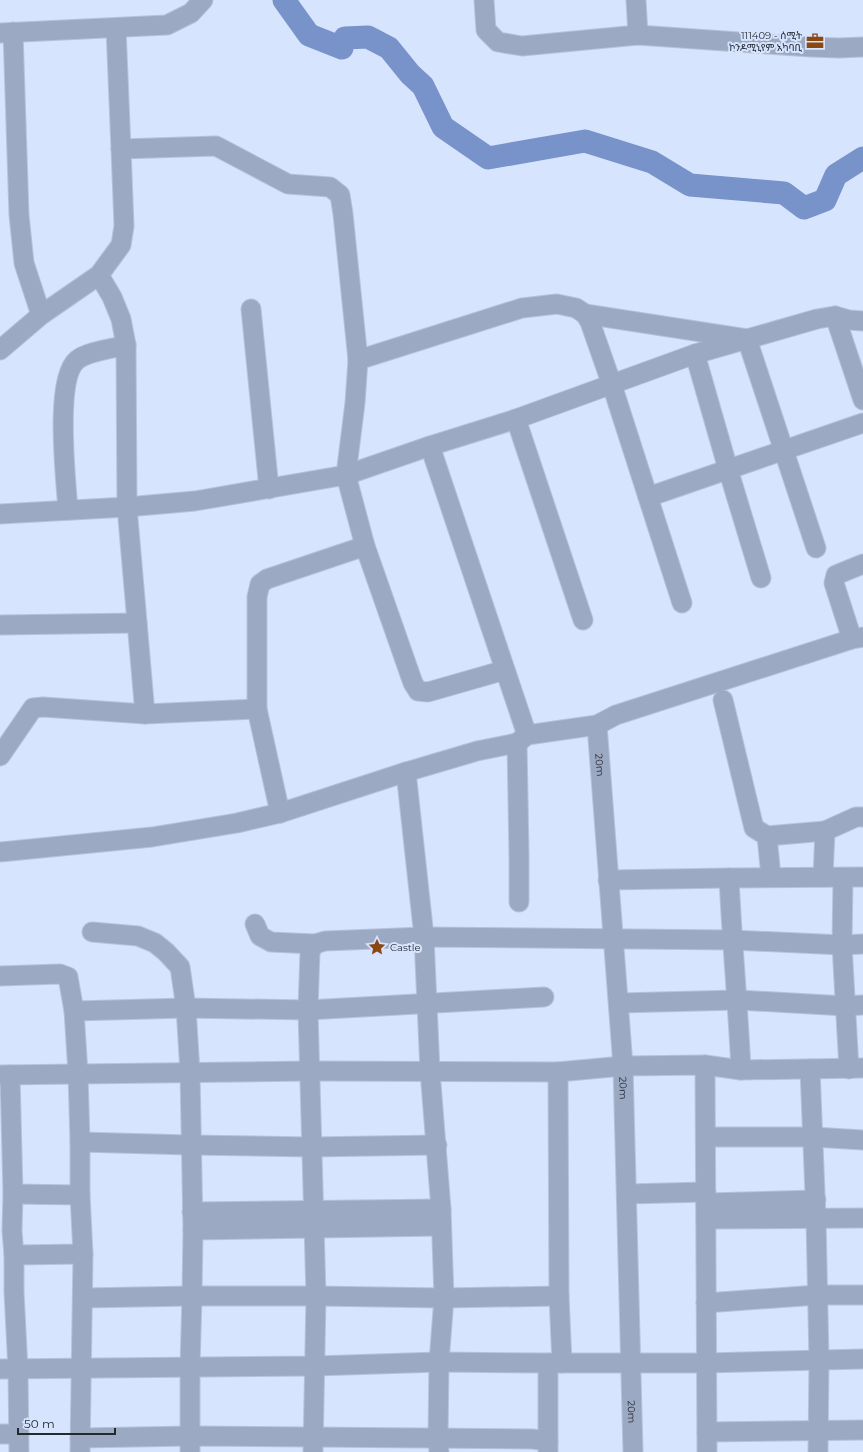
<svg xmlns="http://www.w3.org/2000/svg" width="863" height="1452" viewBox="0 0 863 1452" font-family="Montserrat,'Noto Sans Ethiopic',sans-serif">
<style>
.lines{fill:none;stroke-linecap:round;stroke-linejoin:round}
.river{stroke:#7893c9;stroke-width:23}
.minor-casing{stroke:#b7c2d8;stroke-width:21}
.minor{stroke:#9ca9c2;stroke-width:19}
.labels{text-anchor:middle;stroke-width:4;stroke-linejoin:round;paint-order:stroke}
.poi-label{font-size:10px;fill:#232831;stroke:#d7e4fd;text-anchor:end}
.street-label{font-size:10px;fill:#232831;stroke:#d7e4fd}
</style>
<rect width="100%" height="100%" fill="#d7e4fd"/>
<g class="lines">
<path class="river" d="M284 0 309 35 342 48 345 38 368 37 389 48 410 74 423 86 443 127 488 158 585 141 652 162 690 185 784 193 804 208 825 200 836 175 863 158"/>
<g class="minor-casing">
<g id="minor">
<path d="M484 0 486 30 498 42 522 46 638 35 811 47 839 48 863 47"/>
<path d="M636 0 638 35"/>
<path d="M116 28 121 149 216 146 288 184 330 187 340 195 343 214 358 360 355 403 346 475 365 546 413 683 418 691 428 692 505 670"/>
<path d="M13 32 19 215 24 263 41 315"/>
<path d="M1 33 167 25 191 13 203 0"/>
<path d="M99 275 112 297 121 319 126 345 127 507 145 714"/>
<path d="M251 309 269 489"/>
<path d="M585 314 747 339 816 548"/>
<path d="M835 316 863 400"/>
<path d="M0 350 41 315 99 275 121 245 124 226 121 149"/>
<path d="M695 354 728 469 761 578"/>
<path d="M358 360 522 308 557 304 576 308 585 314 590 322 612 385 682 603"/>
<path d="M516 419 583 620"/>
<path d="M430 446 527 735"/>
<path d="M648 497 863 423"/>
<path d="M68 510C66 480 54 379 77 360 88 351 112 349 126 345"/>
<path d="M0 514 127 507 195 501 346 475 430 446 516 419 695 354 817 319 835 316 849 320 863 321"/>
<path d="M0 625 137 623"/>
<path d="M852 639 834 583 836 575 863 564"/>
<path d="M723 700 754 828 767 836 771 877"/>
<path id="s1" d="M597 725 623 1066 633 1452"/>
<path d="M517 743 519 855V902"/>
<path d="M0 756 33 708 43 707 145 714 257 709"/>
<path d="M406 772 424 937 430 1071 441 1209 444 1298 439 1362 438 1439 439 1452"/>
<path d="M280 813 257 709V597L260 584 267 579 365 546"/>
<path d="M767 836 825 831"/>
<path d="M0 852 152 837 237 823 280 813 406 772 477 751 517 743 527 735 597 725 616 715 852 639 863 637"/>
<path d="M823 877 825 831 856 817H863"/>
<path d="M729 878C732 942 738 1006 741 1070"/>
<path d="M843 878 842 945 849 1069"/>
<path d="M608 880 729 878 863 877"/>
<path d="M255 924 260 936 271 942 315 944 325 941 424 937 732 940 842 945 863 944"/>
<path d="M92 932 138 936 155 943 166 952 180 967 186 1008 190 1072 193 1230 192 1296 190 1367V1452"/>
<path d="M0 976 60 974 68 977 74 1011"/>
<path d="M619 1003 738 1000 845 1006 863 1005"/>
<path d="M705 1065 707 1452"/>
<path d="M810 1069 816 1219 819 1360 818 1452"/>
<path d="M558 1072 559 1296 562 1363"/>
<path d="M0 1075 310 1071 558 1072 623 1066 705 1065 741 1070 863 1068"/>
<path d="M10 1075 13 1194 12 1231 14 1255V1292L18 1370 19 1452"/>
<path d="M707 1137H814L863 1140"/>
<path d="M80 1142 190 1145 311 1147 437 1145"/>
<path d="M13 1194 80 1195"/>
<path d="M627 1194 706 1192"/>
<path d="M706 1203 816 1200"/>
<path d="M192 1212 441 1209"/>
<path d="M706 1219 863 1218"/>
<path d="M193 1230 441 1226"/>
<path d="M14 1255 83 1254"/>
<path d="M83 1298 192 1296H316L444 1298 559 1296"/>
<path d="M706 1303 817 1295H863"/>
<path d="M548 1363V1441"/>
<path d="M0 1369 315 1366 439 1362 548 1363H706L863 1359"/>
<path d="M707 1432 863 1430"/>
<path d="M0 1434H19"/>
<path d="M80 1438 190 1436 532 1439 548 1441V1452"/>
<path d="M80 1452 83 1254 80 1195V1142L78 1073 74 1011 186 1008 308 1010 544 997"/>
<path d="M313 1452 316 1296 308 1010 310 951 315 944"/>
</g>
</g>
<use href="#minor" class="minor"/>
</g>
<defs>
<g id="office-bare" transform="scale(1.38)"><path d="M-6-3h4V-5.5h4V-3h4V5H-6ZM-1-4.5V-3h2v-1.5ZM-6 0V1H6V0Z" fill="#8a4815" stroke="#d7e4fd" stroke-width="2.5" paint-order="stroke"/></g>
<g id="sight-bare" transform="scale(1.38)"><path d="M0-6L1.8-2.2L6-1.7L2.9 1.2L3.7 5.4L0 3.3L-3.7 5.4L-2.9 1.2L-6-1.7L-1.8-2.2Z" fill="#8a4815" stroke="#d7e4fd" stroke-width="2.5" paint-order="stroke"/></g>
</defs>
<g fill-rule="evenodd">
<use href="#office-bare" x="815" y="41"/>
<use href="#sight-bare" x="377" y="947"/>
</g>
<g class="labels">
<g class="poi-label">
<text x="802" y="39">111409 - ሰሚት<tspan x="802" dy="12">ኮንዶሚኒየም አካባቢ</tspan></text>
<text x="390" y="951" text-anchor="start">Castle</text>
</g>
<g class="street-label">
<text dy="4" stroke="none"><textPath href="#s1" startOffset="40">20m</textPath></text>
<text dy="4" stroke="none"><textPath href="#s1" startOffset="364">20m</textPath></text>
<text dy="4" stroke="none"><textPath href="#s1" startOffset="688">20m</textPath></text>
</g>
</g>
<path d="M18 1428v6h97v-6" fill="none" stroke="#232831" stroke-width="2"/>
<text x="24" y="1428" font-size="12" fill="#232831" stroke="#d7e4fd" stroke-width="3" paint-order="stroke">50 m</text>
</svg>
